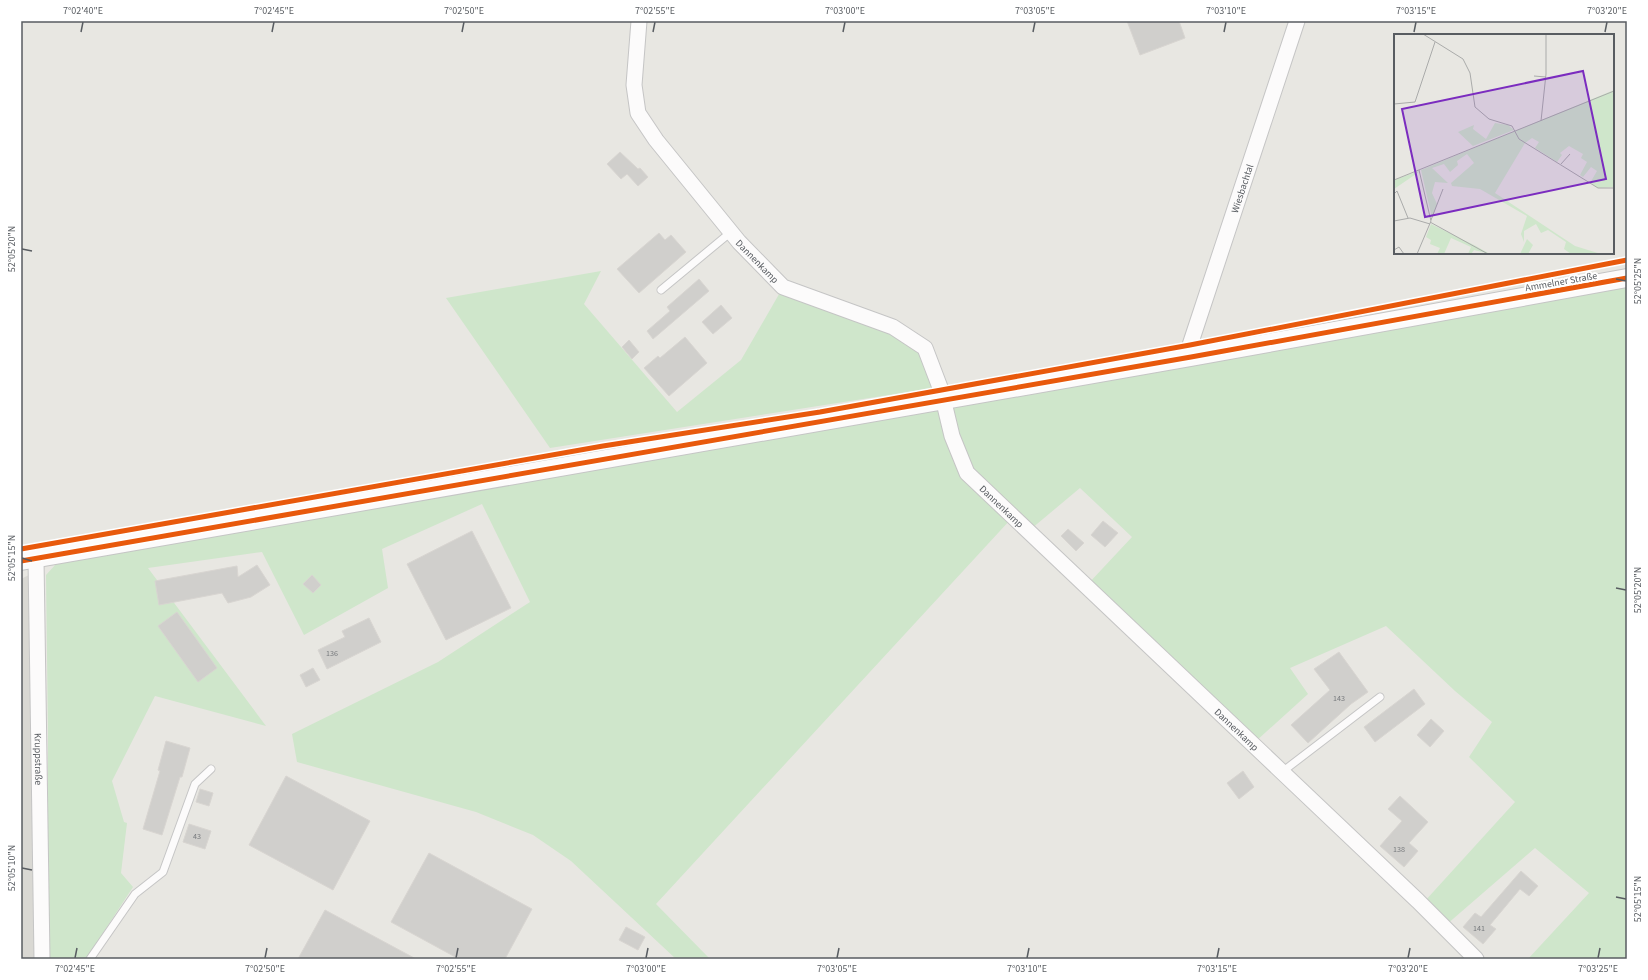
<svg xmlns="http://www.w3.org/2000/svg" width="1648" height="980" viewBox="0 0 1648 980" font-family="'Source Sans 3',sans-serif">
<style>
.industrial{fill:#d9d8d3}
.green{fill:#cfe6cb}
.building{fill:#d0cfcc;stroke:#d8d5d1}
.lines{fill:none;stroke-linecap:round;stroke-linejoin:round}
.service-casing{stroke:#c5c5c5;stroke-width:9}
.minor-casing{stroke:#c5c5c5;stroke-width:17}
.tertiary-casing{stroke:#c5c5c5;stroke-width:20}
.service{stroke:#fcfbfb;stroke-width:7}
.minor{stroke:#fcfbfb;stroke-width:15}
.tertiary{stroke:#fcfbfb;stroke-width:18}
.cycleway-casing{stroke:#fff;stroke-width:8}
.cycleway{stroke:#e8590c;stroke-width:5}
.ticks{fill:none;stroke:#585c61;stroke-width:1.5}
.labels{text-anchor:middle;stroke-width:4;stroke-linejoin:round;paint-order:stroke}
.number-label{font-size:8px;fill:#777a7d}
.street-label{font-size:10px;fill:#585c61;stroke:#fff}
.inset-road{fill:none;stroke:#aaabaa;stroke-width:1}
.view{fill:#7b2cbf;fill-opacity:0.15;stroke:#7b2cbf;stroke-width:2}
.inset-edge{fill:none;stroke:#585c61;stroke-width:2}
.neatline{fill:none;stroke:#585c61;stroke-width:1.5}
.ticks-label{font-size:10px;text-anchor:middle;fill:#585c61}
</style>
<rect width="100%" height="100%" fill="#e8e7e2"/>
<path class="industrial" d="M31 574 35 959H21V579Z"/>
<path class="green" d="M601 271 584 304 677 412 741 360 782 289 892 329 924 350 940 387 550 448 446 298Z
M1627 276V959H1528L1589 893 1535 848 1446 925 1424 902 1515 802 1469 757 1492 722 1455 691 1386 626 1290 668 1308 694 1255 742 1088 584 1132 537 1080 488 1031 529 1011 519 656 904 710 959H676L571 861 533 835 476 812 297 762 292 734 438 662 530 602 482 504 382 549 388 588 304 635 262 552 148 568 266 726 155 696 112 781 124 822 127 823 121 873 133 887 86 959H48V734L46 575 56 564 1071 381Z"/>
<path class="building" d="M1127 21H1179L1185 38 1140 55Z
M620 152 638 169 640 168 648 177 638 186 627 174 621 179 607 164Z
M659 233 665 240 671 235 686 252 639 293 617 269Z
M699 279 709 291 653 339 647 331 670 311 667 307Z
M721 305 732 318 713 334 702 322Z
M685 337 707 363 669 396 644 368 658 356 660 358Z
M629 340 639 352 632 359 622 347Z
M1103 521 1118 533 1105 547 1091 535Z
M1068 529 1084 543 1076 551 1061 536Z
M472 531 511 608 446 640 407 564Z
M257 565 270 585 251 597 228 603 222 593 159 605 155 581 237 566 238 577Z
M312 575 321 585 313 593 303 584Z
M177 612 217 668 198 682 158 626Z
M369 618 381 642 327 669 318 650 345 637 342 631Z
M1339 652 1368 692 1351 704 1308 743 1291 725 1330 690 1314 669Z
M313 668 320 680 306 687 300 675Z
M1414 689 1425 704 1375 742 1364 727Z
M1431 719 1444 731 1430 747 1417 735Z
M166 741 190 748 182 777H180L162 835 143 829 160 771 158 770Z
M1243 771 1254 787 1239 799 1227 783Z
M286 776 370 821 333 890 249 845Z
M200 789 213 793 209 806 196 802Z
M1400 796 1428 822 1409 843 1418 851 1404 867 1380 846 1402 821 1388 809Z
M189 824 211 831 205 849 183 842Z
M429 853 532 909 505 959H459L391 922Z
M1521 871 1538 886 1529 896 1520 889 1490 925 1496 929 1483 944 1463 927 1475 913 1481 917Z
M325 910 416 959H298Z
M626 927 645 937 638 950 619 940Z"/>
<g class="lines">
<g class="service-casing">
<path id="service" d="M661 290 731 232
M1282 772 1380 697
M90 959 135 894 163 872 195 784 211 769"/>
</g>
<g class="minor-casing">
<g id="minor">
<path id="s1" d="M639 21 634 85 638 113 656 140 739 242 783 287 893 327 925 348 941 390 952 436 967 473 1418 901 1476 959"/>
<path id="s2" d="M1191 357 1190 345 1297 21"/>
<path id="s3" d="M36 559 42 959"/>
</g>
</g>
<g class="tertiary-casing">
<path id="tertiary" d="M21 561 1191 357 1627 278"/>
</g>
<use href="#service" class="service"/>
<use href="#minor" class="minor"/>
<use href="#tertiary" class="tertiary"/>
<g class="cycleway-casing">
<path id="cycleway" d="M21 549 603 446 820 412 1190 345 1627 260
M21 561 1191 357 1627 278"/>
</g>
<use href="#cycleway" class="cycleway"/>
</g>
<path class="ticks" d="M81 32 83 22M272 32 274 22M462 32 464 22M653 32 655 22M843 32 845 22M1033 32 1035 22M1224 32 1226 22M1414 32 1416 22M1605 32 1607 22M22 249 32 251M1616 279 1626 281M22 558 32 561M1616 588 1626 590M22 868 32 870M1616 897 1626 899M75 958 77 948M265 958 267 948M456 958 458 948M646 958 648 948M837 958 839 948M1027 958 1029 948M1217 958 1219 948M1408 958 1410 948M1598 958 1600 948"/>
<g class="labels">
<g class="number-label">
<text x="332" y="656">136</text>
<text x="1339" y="701">143</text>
<text x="197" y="839">43</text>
<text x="1399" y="852">138</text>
<text x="1479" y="931">141</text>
</g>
<g class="street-label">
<text dy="4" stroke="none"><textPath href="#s2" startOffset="177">Wiesbachtal</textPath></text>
<text dy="4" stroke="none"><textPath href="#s1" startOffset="283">Dannenkamp</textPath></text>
<text transform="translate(1561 281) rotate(-10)" y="4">Ammelner Straße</text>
<text dy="4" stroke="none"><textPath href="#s1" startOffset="655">Dannenkamp</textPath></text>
<text dy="4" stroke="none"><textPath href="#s1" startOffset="979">Dannenkamp</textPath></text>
<text dy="4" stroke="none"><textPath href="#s3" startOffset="200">Kruppstraße</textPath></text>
</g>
</g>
<g transform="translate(1394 34)">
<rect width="220" height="220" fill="#e8e7e2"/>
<path d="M220 56V153L204 154 196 149 203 137 197 133 189 143 186 141 193 128 187 124 189 120 175 112 166 119 168 121 163 128 141 114 145 108 138 104 131 109 101 159 181 212 207 220H177L170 215 172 208 154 196 147 199 142 190 130 197V208L127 200 133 182 86 155 58 152 57 149 80 129 73 120 63 127 64 131 56 138 50 130 38 134 54 149 41 148 38 159 43 170 38 184 27 136ZM101 89 114 91 120 96 79 112 64 98 80 91 79 95 92 105ZM25 137V138L0 155V146ZM37 190 80 211 96 220 80 216 77 220H74L77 213 57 204 50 220H43L46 214 36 210 37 206 32 203ZM133 205 139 211 134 220H126Z" fill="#cfe6cb"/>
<path class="inset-road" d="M29 0 69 25 76 39 81 73 95 85 118 92 125 105 204 154H220M140 42 152 43M0 70 21 68 41 8M147 87 152 40V0M167 130 176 120M0 146 220 57M0 160 3 157 14 184M37 186 49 155M0 187 16 184 36 190M36 188 94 220M0 216 5 213 10 220M23 220 37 187 25 136"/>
<path class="view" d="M189 37 212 145 31 183 8 75Z"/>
<rect width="220" height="220" class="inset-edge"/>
</g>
<rect width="1648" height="980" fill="none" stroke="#ffffff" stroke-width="44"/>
<rect x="22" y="22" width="1604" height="936" class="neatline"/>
<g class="ticks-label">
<text x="83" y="14">7°02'40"E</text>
<text x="274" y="14">7°02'45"E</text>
<text x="464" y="14">7°02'50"E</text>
<text x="655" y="14">7°02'55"E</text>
<text x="845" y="14">7°03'00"E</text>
<text x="1035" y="14">7°03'05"E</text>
<text x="1226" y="14">7°03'10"E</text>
<text x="1416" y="14">7°03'15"E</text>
<text x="1607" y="14">7°03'20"E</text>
<text transform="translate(11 249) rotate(-90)" y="4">52°05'20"N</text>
<text transform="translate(1637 281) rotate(-90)" y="4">52°05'25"N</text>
<text transform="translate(11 558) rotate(-90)" y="4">52°05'15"N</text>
<text transform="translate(1637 590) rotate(-90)" y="4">52°05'20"N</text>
<text transform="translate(11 868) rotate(-90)" y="4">52°05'10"N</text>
<text transform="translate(1637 899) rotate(-90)" y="4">52°05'15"N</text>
<text x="75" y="972">7°02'45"E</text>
<text x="265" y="972">7°02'50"E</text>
<text x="456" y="972">7°02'55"E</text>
<text x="646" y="972">7°03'00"E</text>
<text x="837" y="972">7°03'05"E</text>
<text x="1027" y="972">7°03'10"E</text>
<text x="1217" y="972">7°03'15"E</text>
<text x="1408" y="972">7°03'20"E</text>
<text x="1598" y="972">7°03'25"E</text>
</g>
</svg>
